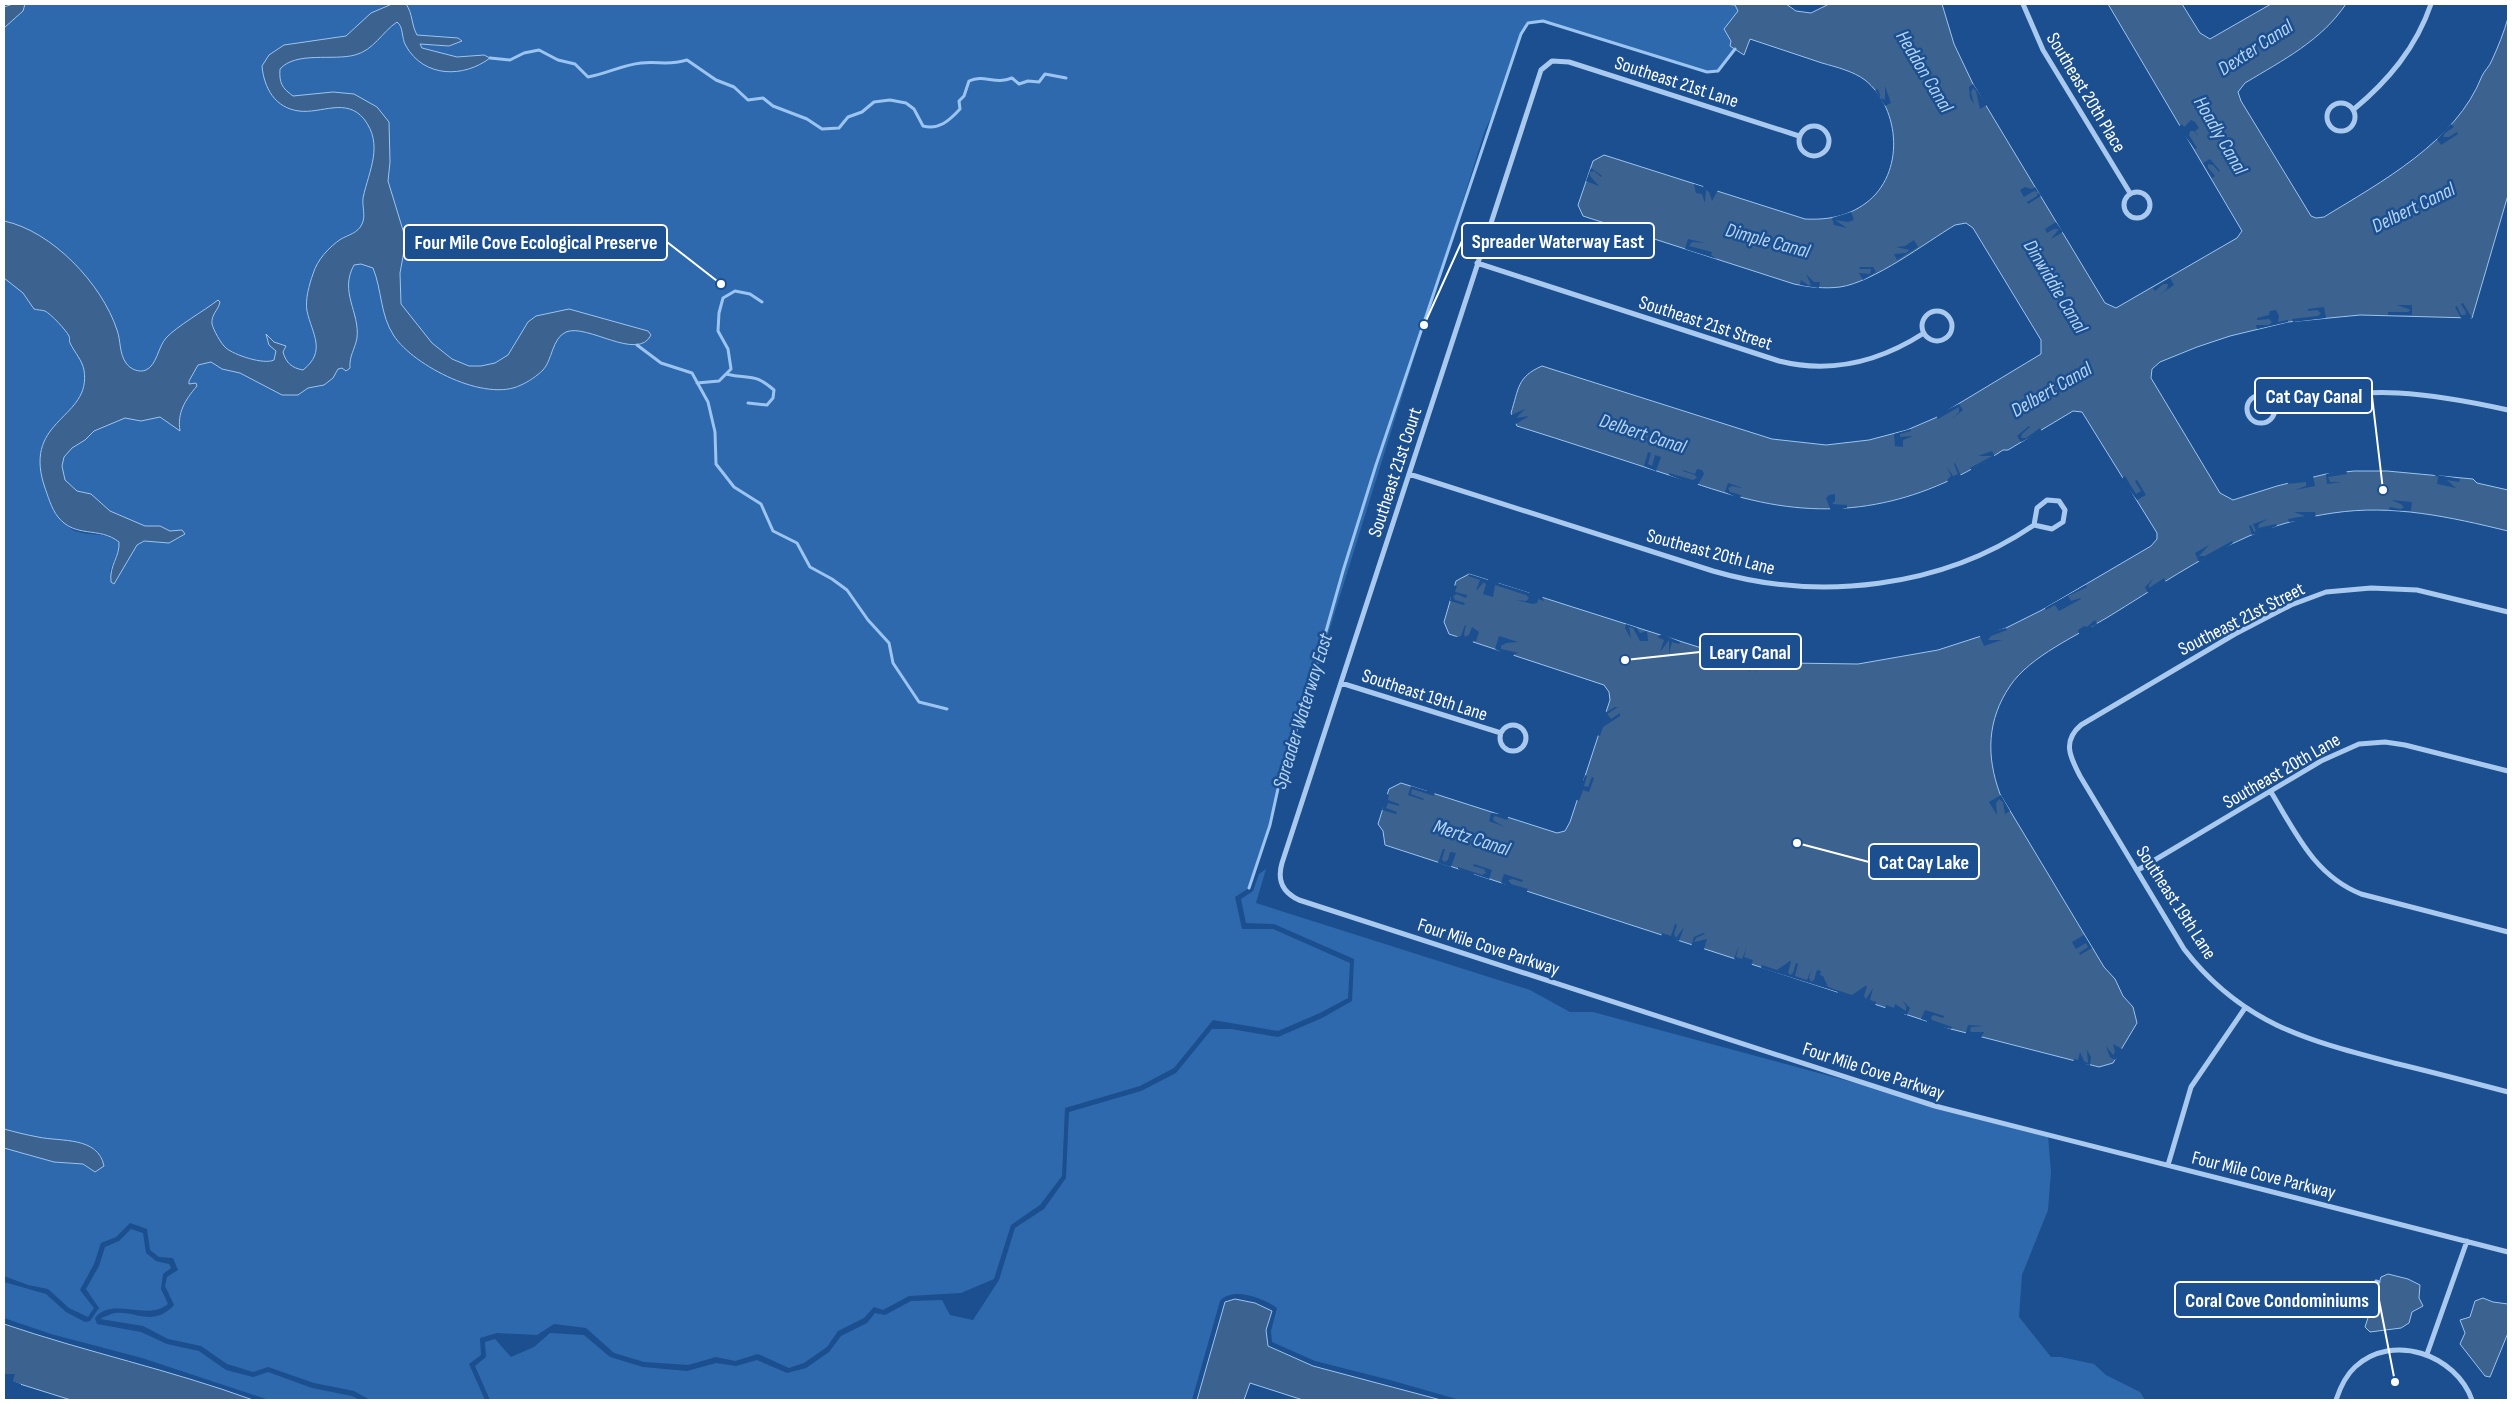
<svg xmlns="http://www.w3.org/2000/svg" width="2512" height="1404" viewBox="0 0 2512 1404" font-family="'Sofia Sans Condensed',sans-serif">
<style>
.green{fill:#2e69ad;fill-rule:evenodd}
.water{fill:#3c6290;stroke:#9cc4f0}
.pier{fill:#1b4f8f}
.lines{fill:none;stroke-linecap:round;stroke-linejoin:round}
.stream{stroke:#9cc4f0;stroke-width:3}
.minor{stroke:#a9c9ee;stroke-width:5}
.labels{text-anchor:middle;stroke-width:5;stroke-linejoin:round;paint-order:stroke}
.street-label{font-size:19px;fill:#fff;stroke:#1b4f8f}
.water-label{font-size:20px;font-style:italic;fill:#b5d3f5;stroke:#1b4f8f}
.leader{fill:none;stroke:#fff;stroke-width:2}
.callout-dot{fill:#fff;stroke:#1b4f8f;stroke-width:2}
.callout{fill:#1b4f8f;stroke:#fff;stroke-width:2}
.callout-label{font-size:20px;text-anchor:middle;font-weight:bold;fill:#fff}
</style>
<rect width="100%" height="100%" fill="#1b4f8f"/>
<path class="green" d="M4 4H1725L1735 5 1738 11 1733 19 1730 46 1735 49 1718 71 1707 72 1543 21 1528 23 1521 34 1499 102 1485 130 1249 888 1235 897 1242 929H1273L1350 963 1348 998 1320 1013 1278 1031 1213 1020 1174 1068 1140 1086 1065 1108 1062 1176 1040 1205 1011 1225 994 1279 961 1293 909 1296 883 1310 874 1307 864 1318 838 1331 827 1347 804 1363 789 1368 758 1354 735 1361 716 1357 688 1365 644 1362 614 1353 586 1328 554 1324 537 1335 497 1333 480 1338 481 1355 469 1364 485 1400H370L354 1391 314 1383 268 1367 253 1372 227 1364 201 1346 168 1339 143 1326 100 1319C104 1317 110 1314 115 1313 135 1310 153 1328 174 1305L165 1286 167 1277 178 1270 173 1258 159 1257 150 1250 147 1229 130 1223 116 1237 101 1243 94 1264 80 1290 94 1308 88 1317 69 1308 48 1289 28 1285 4 1276V1148L54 1162 83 1164 95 1172 102 1158 96 1150 83 1143 39 1138 4 1129ZM57 516 144 541 137 545 114 584 110 571 119 548V542C105 531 88 537 73 530 67 526 62 521 57 516Z
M1266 869 1256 903 1530 990 1570 1012H1593L2048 1135 2051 1172 2048 1210 2022 1275 2019 1317 2051 1357H2061L2094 1364 2106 1375 2140 1392 2145 1400H1460L1390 1380 1315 1361 1272 1342 1271 1331 1277 1308C1264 1298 1232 1286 1220 1301L1192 1400H490L475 1366 486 1357 485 1342 495 1339 511 1357 534 1347 550 1333 584 1335 610 1357 643 1367 687 1371 716 1363 736 1366 757 1360 787 1373 806 1368 829 1352 841 1336 867 1323 875 1313 885 1315 911 1301 942 1300 950 1315 973 1320 999 1280 1015 1228 1044 1209 1066 1178 1069 1112 1141 1091 1176 1073 1212 1029H1231L1278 1037 1322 1018 1352 1001 1354 959 1274 924 1246 923 1241 899 1253 891 1259 874Z
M131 1229 143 1233 146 1253 156 1261 169 1264 171 1268 163 1274 161 1289 168 1304C146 1322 112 1296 95 1318L97 1324 141 1332 167 1344 199 1351 226 1370 253 1377 268 1372 312 1388 352 1396 360 1400H269L142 1358 51 1334 4 1318V1282L46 1294 66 1312 85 1322 90 1321 99 1308 86 1289 99 1266 105 1247 119 1241Z"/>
<path class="water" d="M13 4H25L23 11 4 28V7Z
M392 4H406C413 14 411 24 417 35L458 38 462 41 449 46 420 44 422 48 457 57 484 55 490 58C464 78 424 78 406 46 401 38 404 27 397 22 382 32 374 50 355 55 333 61 296 51 280 69 279 83 282 88 293 96L333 92 354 94 377 107 389 122 390 162 388 181 406 240 400 273 401 304 432 343 452 359 469 366H481L495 363 508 355 528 322 536 316 569 309 648 331 651 335C638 362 587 323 566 332 552 338 552 361 543 370 537 376 528 382 521 385 486 403 414 366 394 336 380 315 382 290 373 268L361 264 354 265C339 292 360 312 357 338 355 349 349 356 350 368L346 371 342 368 338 369 333 378 324 385 308 388 298 395H282L240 373 222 369 211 362 198 365 189 381V384L196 383 197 386C185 400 177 413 180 431L160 417 141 421 125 418 94 431 85 440 72 448 64 457 62 466 65 480 77 491 91 494 110 511 145 526H160L170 531 182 530 185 534 169 543 144 541 137 545 114 584 111 582C109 565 120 557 119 542 99 526 76 539 58 517 51 508 48 496 44 485 23 418 92 419 84 370 82 360 75 353 70 343 69 341 70 338 69 336 66 330 51 314 45 311 42 310 37 310 34 309L23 293 4 278V221C52 231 102 284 117 330 121 341 119 353 126 363 130 369 139 373 146 370 157 365 158 347 166 338 177 326 204 311 218 300L220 302C218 311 211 314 212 324 213 329 221 344 226 348 234 355 264 365 274 360L276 351 269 345 266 334 274 342 286 346 283 352C286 363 292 368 303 370 327 351 312 334 307 311 305 300 309 285 313 274 317 260 329 247 341 239 348 235 358 233 362 224 366 216 362 207 363 198 369 170 384 145 364 119 346 97 321 114 299 111 275 108 264 88 262 66L269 55 284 45 346 36 371 13Z
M1723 4H1786L1796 11 1811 13 1829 4H1942L1954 44 1973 84 2105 303 2116 308 2237 238 2242 231 2108 4H2182L2200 33 2210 39 2271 4H2346C2321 41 2283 60 2245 83L2238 92 2241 101 2311 216 2316 218 2324 217C2381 182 2456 142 2482 76 2484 71 2490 66 2492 60 2498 47 2504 32 2508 18V195L2472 318 2360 315 2288 322 2230 336 2197 347 2160 362 2152 369 2151 378 2220 493 2233 500 2277 486 2326 474 2354 471H2387L2473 479 2477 483 2508 490V531C2450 517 2393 504 2333 513 2305 517 2275 525 2249 536 2200 557 2154 589 2108 617 2078 635 2030 656 2010 686 1987 720 1986 756 2000 794L2104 967 2115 979 2123 996 2133 1007 2137 1023 2113 1063 2099 1067 1951 1029 1385 845 1383 831 1378 824 1389 789 1401 783 1557 833 1565 831 1570 822 1610 700 1609 692 1604 685 1449 634 1444 622 1456 581 1469 574 1714 652 1787 663 1858 664 1938 650 2006 628 2042 610 2151 546 2157 539V533L2082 412 2073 411 2008 450H2003C1925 502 1845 522 1752 500 1725 494 1698 484 1672 476 1620 459 1568 442 1517 426L1511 413C1519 388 1517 377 1542 366L1772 439 1826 445 1869 440 1907 430 1935 418 2041 354V340L1973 228 1966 223 1955 225C1925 243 1874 282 1840 287 1824 289 1809 287 1794 284L1583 216 1578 205 1593 161 1604 155 1805 219C1827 220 1847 217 1866 203 1905 174 1901 109 1865 80 1853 71 1836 67 1822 63 1798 55 1774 47 1750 39L1744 55 1730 46 1731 41 1724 29 1738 11 1735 5Z
M4 1129C15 1132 27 1135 38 1137 61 1142 98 1136 104 1166L95 1172 83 1164 54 1162 4 1148Z
M2388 1274 2408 1279 2420 1285 2419 1298 2423 1306 2412 1312 2409 1323 2401 1328 2370 1332 2365 1327 2381 1277Z
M2483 1298 2493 1302 2508 1304V1333L2490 1377 2485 1376 2460 1344 2465 1333 2460 1320 2470 1317 2475 1301Z
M1235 1299 1255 1303 1272 1311 1266 1330 1268 1346 1313 1366 1441 1400H1303L1250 1383 1244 1400H1197L1225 1302Z
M4 1324C86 1352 171 1370 253 1400H71L4 1379Z"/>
<path class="pier" d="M1973 84 1987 105 1980 109 1976 91 1973 88 1971 92 1974 104 1970 98 1969 87Z
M1885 86 1891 103 1885 106 1875 90 1878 89 1881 98 1885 100Z
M2191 120 2195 122 2199 128 2195 131 2199 137 2194 131H2190L2189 135 2197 148 2195 149 2178 127 2182 124 2184 127Z
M2451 124 2454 127 2445 133 2443 137H2449L2457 132 2458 134 2441 145 2437 139Z
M2210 159 2220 171 2219 172 2213 165 2208 164V168L2215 176 2212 178 2203 163Z
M1591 168 1602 176 1601 177 1594 171 1590 172V176L1599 186 1586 181Z
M1694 184 1703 187 1704 185 1718 190 1712 201 1709 192 1706 190 1705 203 1702 194 1696 193Z
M2025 187 2032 189 2035 187 2041 196 2028 204 2027 202 2037 196 2038 192 2034 191 2024 197 2020 190Z
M1851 212 1854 220 1848 222 1835 220 1847 228 1834 225 1832 218Z
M1630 222 1646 223 1634 224 1632 226 1634 229 1651 232 1649 237 1628 230Z
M2056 222 2063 232 2051 239 2059 229H2054L2047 233 2045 229Z
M1688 239 1705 243 1692 242 1689 246 1712 252 1711 255 1717 259 1685 249Z
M1914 240 1918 247 1897 260 1894 254 1906 253 1910 250 1896 247 1905 246Z
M1860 267H1873L1876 272 1863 280 1859 273 1870 274 1871 269H1859Z
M1806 274 1814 282H1820L1819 288 1800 285 1801 280 1808 285H1811Z
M2170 278 2174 285 2158 296 2167 289 2168 284H2163L2155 291 2153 288Z
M2463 303 2472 318 2467 320H2462L2455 307 2457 306 2461 315H2465L2466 312 2461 304Z
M2397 305H2412V315H2388V312H2408L2411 310Z
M2324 307 2326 318 2293 322 2292 319 2318 316 2321 313 2317 310 2308 311V309Z
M2276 310 2279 316 2278 322 2288 320V322L2257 329 2256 325H2269L2272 322 2269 319 2257 320V318L2269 315 2270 311Z
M1959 404 1963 410 1952 419 1959 412V407L1938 419 1936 415Z
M1525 409 1516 418 1529 416 1514 425 1509 416Z
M2029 426 2030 427 2022 434 2021 438H2026L2040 428 2042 432 2021 442 2017 436Z
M1911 429V431L1900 434V437L1913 436 1903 440V447L1895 446 1894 434Z
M1992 451 1995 457 1982 464 1983 466 1974 472 1972 471 1970 468 1992 456H1978Z
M1648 452 1651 453 1648 464 1652 466 1655 455 1661 457 1656 471 1644 466Z
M1955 463 1961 476 1949 484 1947 480 1951 476 1947 467 1953 476 1958 474 1954 464Z
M1697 469 1702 470 1704 474 1697 486 1669 475V473L1693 480 1697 478 1695 475 1683 471V470L1695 474Z
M2346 469 2347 474 2328 477 2330 482H2342L2327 484 2326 474Z
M2432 474 2460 479 2459 482 2447 480 2456 488 2437 484 2438 477Z
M2125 476 2136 494 2141 491 2135 481 2137 480 2146 495 2137 500 2121 479Z
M2313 476 2315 486 2295 490 2306 486V482L2288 484 2287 481Z
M1728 483 1743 488 1732 486 1728 488 1730 492 1741 495 1740 499 1725 492Z
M1835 494V501L1832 504 1847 505V508L1831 511 1826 498 1829 495Z
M2391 500 2412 502 2411 511 2389 510 2390 507 2400 509 2404 508 2401 504Z
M2294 512H2315L2316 519 2289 522 2288 519 2305 516Z
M2268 519 2259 524 2258 528 2276 524 2277 526 2272 528V530L2252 535 2249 526 2251 525 2254 532 2256 531 2253 524Z
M2232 541 2233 543 2211 559 2209 557 2199 562 2195 553 2209 545 2199 556H2205Z
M1469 574 1488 580 1489 577 1498 581V583L1530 593 1531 591 1541 594 1544 601 1538 599 1537 603 1533 604 1516 600 1526 601 1529 598 1526 595 1495 585 1493 597 1483 594 1486 585 1484 582 1476 591 1480 580 1468 576Z
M2154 578 2149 585V588L2164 578 2166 583 2148 593 2145 587Z
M1452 585 1457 586 1455 592 1467 595 1466 598 1457 594 1453 596 1455 600 1465 603 1464 605 1450 601Z
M2086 585 2087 587 2068 596 2071 601 2081 598V599L2059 611 2055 605 2046 610 2045 608Z
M2095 620 2097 624 2091 627 2092 629 2080 637 2078 630 2084 626 2087 627Z
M1626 624 1637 628 1640 633 1647 631 1648 641H1640L1633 628 1629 627 1631 639 1625 628Z
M1465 625H1466L1464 634 1465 637 1469 635 1472 627 1479 632 1476 641H1473L1472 645 1455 637 1461 636Z
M2006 628 2007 630 1991 636 1988 640H2002L1984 646 1979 634Z
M1662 634 1680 642 1679 644 1672 642 1669 654V640L1660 652 1664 640 1657 637Z
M1499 636 1518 642 1506 643 1501 646V649L1519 653 1514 654 1513 658 1495 649Z
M1761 657 1771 658 1770 663 1759 662 1755 674 1757 663 1754 660 1749 673 1750 661 1744 660V658L1760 660Z
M1615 707H1618L1607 714 1611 719 1620 713V716L1603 727 1600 736 1596 735 1604 711 1607 712Z
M1585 775 1587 776 1584 786 1588 787 1592 777 1594 778 1589 792 1583 790 1579 801 1575 799 1581 780 1583 781Z
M1411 786 1427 791 1428 789 1435 791 1434 796 1412 789 1411 794 1424 799 1423 800 1408 795Z
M1385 793 1389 795 1388 800 1399 804V806L1388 803 1386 808 1397 812 1396 814 1382 810Z
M2001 795 2010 811 2005 814 2003 802 1999 799 1996 803 1997 815 1989 802Z
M1491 813 1509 815 1507 820 1495 816 1493 818 1494 821 1505 827 1489 821Z
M1443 849H1445L1442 859 1444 862 1448 860 1450 852 1456 853 1451 867 1438 863Z
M1474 864 1492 870 1489 879 1474 874 1473 877 1458 869V867L1482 875 1486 873 1484 869 1473 866Z
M1504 874 1523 880 1522 882 1513 879 1508 880 1511 884 1528 889 1526 894 1501 883Z
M1675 924 1677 925 1674 934 1676 938 1684 927 1679 941 1661 938 1662 933 1671 936Z
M1703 933 1705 934 1696 938 1694 942 1707 939 1704 949 1701 951 1691 947 1694 937Z
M2084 935 2092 948 2080 955 2079 953 2088 947 2086 943 2076 949 2072 942Z
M1739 945 1736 957 1742 959 1747 947 1744 957 1753 960 1751 967 1734 959Z
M1790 961 1791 962 1788 972 1790 975 1793 973 1796 963 1798 964 1795 976 1807 980 1812 968 1809 978 1811 982 1814 980 1817 970 1821 971 1820 975 1823 976 1828 987 1852 995 1865 986H1867L1864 996 1866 999 1873 988 1870 1000 1876 1002 1875 1007 1837 995 1838 992 1761 968 1762 965 1777 970Z
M1902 1000 1910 1008 1907 1015 1904 1014 1903 1016 1885 1010 1886 1005 1894 1008 1895 1004 1906 1011V1006Z
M1925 1010 1944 1016 1943 1018 1934 1015 1931 1017 1932 1020 1952 1027 1951 1029 1927 1024V1021L1921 1019Z
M1968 1025 1983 1026 1971 1027 1970 1030 1971 1032H1984L1981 1038 1965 1036Z
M2113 1044 2124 1050 2115 1060 2110 1057 2106 1046 2113 1055 2115 1052Z
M2087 1050 2091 1057 2090 1065 2073 1063 2074 1059 2078 1060 2080 1052 2084 1061 2088 1063Z
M4 1374H15L13 1381 21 1384V1387L4 1381Z"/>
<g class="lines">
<path class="stream" d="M490 58 510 60 524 53 539 50 558 60 575 64 588 77C606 74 622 65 641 63 660 61 667 66 687 60L716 80 734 87 748 100 763 98 773 106 807 119 822 129 839 128 848 117 862 112 874 102 890 100 906 103 914 109 923 126C939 130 949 121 960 109L959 101 964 96 969 81C984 74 995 85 1012 78L1019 84 1028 81 1039 82 1045 74 1066 78
M637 345 661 363 692 373 708 402 715 432 716 464 734 487 761 504 773 531 797 543 810 567 832 579 847 590 868 620 889 643 893 663 919 702 947 709
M726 374C750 380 753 372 774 390L773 398 767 405 748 403
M697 383 719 381 731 369 728 349 718 331 719 313 723 298 735 291 750 294 762 302
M1249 888 1270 825 1281 775 1308 695 1343 571 1376 465 1521 34 1528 23 1543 21 1707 72 1718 71 1735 49
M2376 1281 2379 1282"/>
<path class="minor" d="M2023 4 2043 50 2130 193
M2327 117a14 14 0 1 1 28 0a14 14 0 1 1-28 0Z
M2353 110C2388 81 2416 48 2431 4
M1799 141a15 15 0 1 1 30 0a15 15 0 1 1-30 0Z
M1799 136 1569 62 1552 61 1541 70 1282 863C1277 880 1282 892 1299 900L1935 1106 2508 1252
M2124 205a13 13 0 1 1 26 0a13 13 0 1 1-26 0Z
M1477 263 1779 361C1831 374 1879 362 1924 333
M1922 326a15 15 0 1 1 30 0a15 15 0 1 1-30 0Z
M2247 409a14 14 0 1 1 28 0a14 14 0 1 1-28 0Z
M2274 403C2315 397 2357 391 2398 393 2435 395 2472 402 2508 410
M1409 474 1713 571C1819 602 1942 588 2034 525
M2047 500 2059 501 2065 510 2063 522 2052 529 2034 525 2037 508Z
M2508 612 2417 590 2371 588 2326 592 2291 605 2235 634 2081 725C2062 741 2070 757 2080 776L2184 949C2242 1024 2306 1040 2394 1063 2432 1072 2470 1082 2508 1092
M1341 683 1501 733
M1500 738a13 13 0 1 1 26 0a13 13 0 1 1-26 0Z
M2271 792C2296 833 2314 875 2361 894L2508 932
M2138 870 2321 761 2359 744 2385 742 2405 745 2508 771
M2168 1165 2191 1087 2245 1008
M2427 1354 2467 1241
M2336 1400C2340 1388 2345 1376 2355 1367 2393 1332 2456 1355 2472 1400"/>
</g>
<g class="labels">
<g class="street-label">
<text transform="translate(1677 81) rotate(18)" y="7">Southeast 21st Lane</text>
<text transform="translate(2087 92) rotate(59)" y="7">Southeast 20th Place</text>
<text transform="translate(1706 322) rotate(18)" y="7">Southeast 21st Street</text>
<text transform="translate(1394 472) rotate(-72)" y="7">Southeast 21st Court</text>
<text transform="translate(1711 551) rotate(15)" y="7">Southeast 20th Lane</text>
<text transform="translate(2241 618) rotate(-27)" y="7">Southeast 21st Street</text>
<text transform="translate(1425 694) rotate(18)" y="7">Southeast 19th Lane</text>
<text transform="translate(2281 770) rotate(-30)" y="7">Southeast 20th Lane</text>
<text transform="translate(2177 902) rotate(57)" y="7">Southeast 19th Lane</text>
<text transform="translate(1489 946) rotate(18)" y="7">Four Mile Cove Parkway</text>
<text transform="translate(1874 1070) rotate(18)" y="7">Four Mile Cove Parkway</text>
<text transform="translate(2264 1174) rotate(14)" y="7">Four Mile Cove Parkway</text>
</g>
<g class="water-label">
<text transform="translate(2255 47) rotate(-33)" y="7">Dexter Canal</text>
<text transform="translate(1925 71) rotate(59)" y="7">Heddon Canal</text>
<text transform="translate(2221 135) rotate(60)" y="7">Hoadly Canal</text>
<text transform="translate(2413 207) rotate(-26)" y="7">Delbert Canal</text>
<text transform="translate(1768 240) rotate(15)" y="7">Dimple Canal</text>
<text transform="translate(2056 286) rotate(59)" y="7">Dinwiddie Canal</text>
<text transform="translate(2051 389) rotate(-30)" y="7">Delbert Canal</text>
<text transform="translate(1643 433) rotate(18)" y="7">Delbert Canal</text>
<text transform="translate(1302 711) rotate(-73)" y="7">Spreader Waterway East</text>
<text transform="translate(1472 837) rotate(18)" y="7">Mertz Canal</text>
</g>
</g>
<path class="leader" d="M1424 325L1462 241M721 284L667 242M2383 490L2372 396M1625 660L1700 652M1797 843L1869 862M2395 1382L2379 1300"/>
<g class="callout-dot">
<circle cx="1424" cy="325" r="5"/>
<circle cx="721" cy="284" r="5"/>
<circle cx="2383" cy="490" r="5"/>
<circle cx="1625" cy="660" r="5"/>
<circle cx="1797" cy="843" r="5"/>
<circle cx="2395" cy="1382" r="5"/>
</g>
<g class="callout">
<rect x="1462" y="223" width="192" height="35" rx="5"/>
<rect x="404" y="225" width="263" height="35" rx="5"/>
<rect x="2255" y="378" width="117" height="35" rx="5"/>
<rect x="1700" y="634" width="101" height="35" rx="5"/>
<rect x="1869" y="844" width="110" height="35" rx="5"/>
<rect x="2175" y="1282" width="204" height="35" rx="5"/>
</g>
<g class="callout-label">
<text x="1558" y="248">Spreader Waterway East</text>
<text x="536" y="249">Four Mile Cove Ecological Preserve</text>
<text x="2314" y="403">Cat Cay Canal</text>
<text x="1750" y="659">Leary Canal</text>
<text x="1924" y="869">Cat Cay Lake</text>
<text x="2277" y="1307">Coral Cove Condominiums</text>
</g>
<rect width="2512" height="1404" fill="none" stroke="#ffffff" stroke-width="10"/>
</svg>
